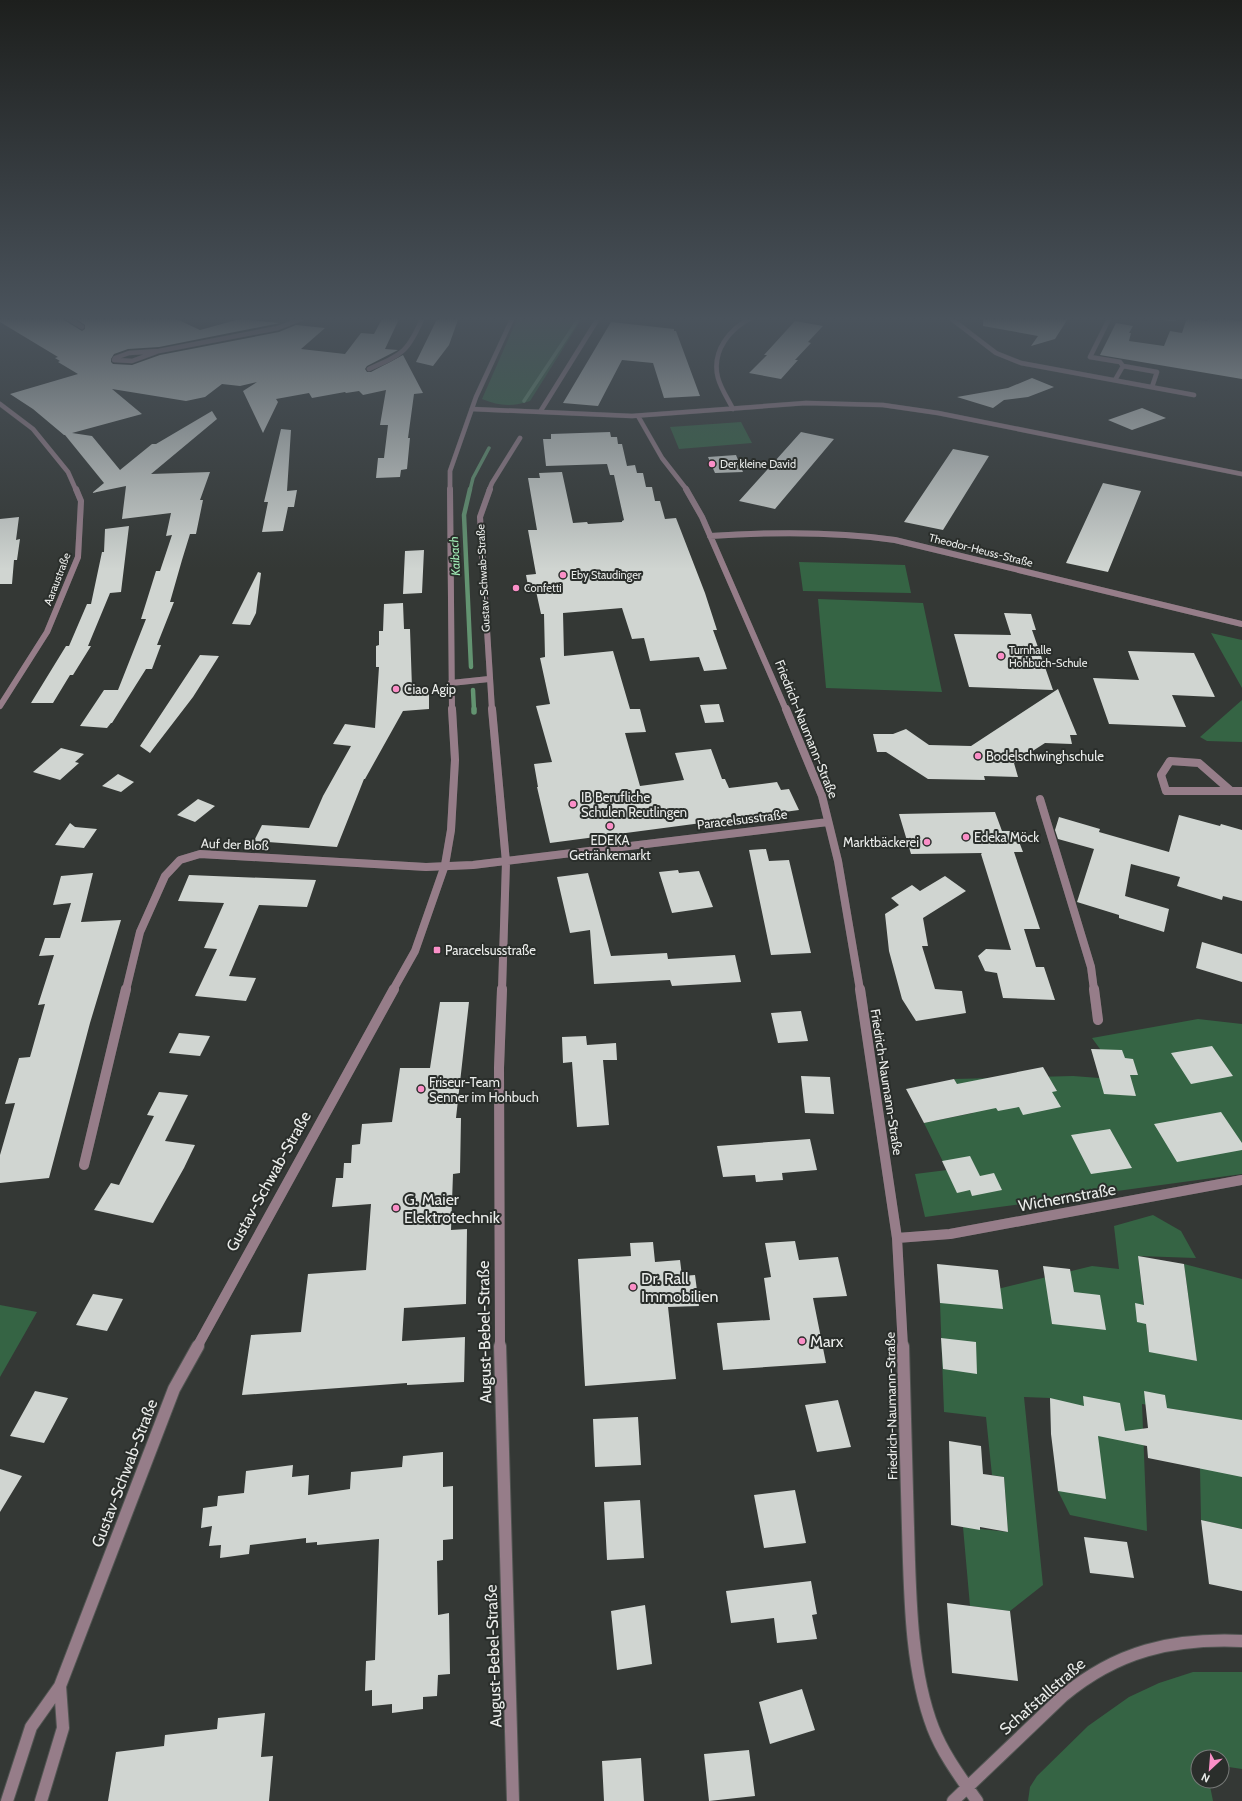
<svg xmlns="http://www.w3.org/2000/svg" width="1242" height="1801" viewBox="0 0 1242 1801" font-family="Cabin,sans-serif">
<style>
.green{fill:#356444}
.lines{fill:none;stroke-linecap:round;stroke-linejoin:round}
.stream-far2{stroke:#639471;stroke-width:3.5}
.stream-far1{stroke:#639471;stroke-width:4.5}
.stream{stroke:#639471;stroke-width:5.5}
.building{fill:#d0d5d1}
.minor-far4-casing{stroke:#515552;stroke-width:5}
.minor-far3-casing{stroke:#515552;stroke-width:6}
.minor-far2-casing{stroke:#515552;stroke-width:8}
.minor-far1-casing{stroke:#515552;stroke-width:10}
.minor-casing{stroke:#515552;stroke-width:14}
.tertiary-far4-casing{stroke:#515552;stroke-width:5}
.tertiary-far3-casing{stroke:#515552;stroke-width:6}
.tertiary-far2-casing{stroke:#515552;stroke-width:8}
.tertiary-far1-casing{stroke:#515552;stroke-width:10}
.tertiary-casing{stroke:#515552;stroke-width:14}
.minor-far4{stroke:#967d89;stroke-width:4.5}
.minor-far3{stroke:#967d89;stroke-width:6}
.minor-far2{stroke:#967d89;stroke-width:8}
.minor-far1{stroke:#967d89;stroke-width:10}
.minor{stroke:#967d89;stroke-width:12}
.tertiary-far4{stroke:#967d89;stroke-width:4.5}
.tertiary-far3{stroke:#967d89;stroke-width:6}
.tertiary-far2{stroke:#967d89;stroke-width:8}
.tertiary-far1{stroke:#967d89;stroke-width:10}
.tertiary{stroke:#967d89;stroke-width:12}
.poi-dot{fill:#fa8fc7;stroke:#2a2e2b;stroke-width:1.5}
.labels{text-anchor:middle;stroke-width:4;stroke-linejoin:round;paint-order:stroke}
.far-poi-label{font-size:11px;fill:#ebedeb;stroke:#2a2e2b;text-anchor:start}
.far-street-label{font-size:11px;fill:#ebedeb;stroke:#2a2e2b}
.far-water-label{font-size:12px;font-style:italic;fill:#a0ebb5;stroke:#2a2e2b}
.poi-label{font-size:13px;fill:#ebedeb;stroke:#2a2e2b;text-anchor:start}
.street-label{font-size:13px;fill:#ebedeb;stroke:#2a2e2b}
.near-street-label{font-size:16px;fill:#ebedeb;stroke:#2a2e2b}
.near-poi-label{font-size:16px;fill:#ebedeb;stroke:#2a2e2b;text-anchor:start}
</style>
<rect width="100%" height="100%" fill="#343835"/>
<path class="green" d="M518 317H583L530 401C512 407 499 406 482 399Z
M741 422 752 443 679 449 670 427Z
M799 562 905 565 911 593 803 591Z
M818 599 923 603 942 692 826 688Z
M1211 633 1242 640V688Z
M1242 700V742L1207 741 1200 737Z
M1198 1019 1242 1024V1174L925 1217 915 1174 947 1170 924 1123 973 1113 954 1079 1073 1076 1099 1078 1100 1049 1092 1038Z
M1153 1215 1181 1231 1196 1258 1138 1256 1149 1351 1197 1361 1184 1264 1242 1279V1529L1201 1520 1200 1468 1192 1412 1142 1404 1147 1531 1070 1515 1058 1491 1050 1398 1024 1397 1043 1585 1010 1611 970 1606 963 1527 1008 1532 1004 1477 992 1475 986 1417 944 1412 940 1303 1092 1266 1119 1269 1114 1226Z
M0 1305 37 1312 0 1377Z
M1193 1672H1242V1769L1222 1766V1757H1198V1781H1209L1213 1801H1028L1030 1787 1037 1776 1088 1726 1129 1697 1159 1683Z"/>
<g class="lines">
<path class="stream-far2" d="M524 401 580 317
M470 490 473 478 489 448"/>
<path class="stream-far1" d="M470 489 464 515 471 667
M473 690 474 710"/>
<path class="stream" d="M474 709V712"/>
</g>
<path class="building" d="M0 317H62L64 320 82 331 85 329V325L73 317H172L200 330 240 319 280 323 159 347 128 349 114 354 111 359V362L113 364 132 365 160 355 279 332 296 325 325 328 301 349 345 354 361 333 374 334 383 317H400L385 349 398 350 367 366 365 369 367 372H371L403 355 423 393 414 394 408 438H410L407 469 401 470 400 477 376 478 378 458H384L388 425H380L386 390 363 395 359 391 346 393 345 392 312 398 309 393 276 399 278 402 263 433 243 391 257 382 240 386 222 384 205 397 186 401 112 389 142 414 72 433 92 436 120 470 152 444H156L212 411 217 419 151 474 210 472 200 500H203L196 534H190L182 560 170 602H174L157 645H161L152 669H146L112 723H111L107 728 80 726 104 690H118L146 619H141L156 571H160L172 535 166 536 171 513 122 519 126 486 92 493 104 483 65 435H64L33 409 10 394 78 374 58 362 60 361 55 358 58 357 0 322Z
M438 317H459L449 345 433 366 416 362Z
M983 317H1069L1055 339 1031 346 1038 336 983 326Z
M1208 317 1242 321V379L1100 355 1116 323 1133 326 1129 333H1131L1129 341 1164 346 1170 331 1182 333 1187 318 1207 321Z
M795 321 823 326 808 342 811 343 795 360H798L781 379 749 373 767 355H764Z
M611 322 674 329V331H676L700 396 664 398 653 363 622 360 598 406 563 403Z
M1032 378 1054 387 1028 397 1004 400 993 408 957 397 1008 388Z
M1142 408 1166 418 1132 430 1108 420Z
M281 429 291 430 287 491 297 490 294 507H288L283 531 262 532 268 502H264Z
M610 432 611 437H617L618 444H622L627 466 635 465 637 473H643L646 487H652L655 501H660L665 519 676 518 705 593 717 630H713L727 669 704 671 699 657 650 661 644 638 632 639 622 608 563 613 564 656 613 651 630 709H640L646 732 625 733 640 786 684 780 675 753 711 749 722 779H725L729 788 777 782 781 790 789 789 799 810 550 843 537 787H538L534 764 552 762 536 706 550 704 540 658 545 657 544 614H541L536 591H529L526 575 536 574 528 530H537L528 478H540L539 473 562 472 573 523 587 522 588 524 622 522V521L624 520 614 475H610L607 464 546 466 543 439H551V434Z
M801 432 834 439 775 509 739 501Z
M953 449 989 456 943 530 904 522Z
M736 455 743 472 715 473 708 457Z
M1103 483 1141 491 1108 572 1066 563Z
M19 517 16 540 20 539 17 560H14L12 584H0V519Z
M129 526 121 592 110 593 88 646H91L73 675H70L53 703H31L66 646H69L87 604H91L102 552H104L105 529Z
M424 550 422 593 403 594 405 551Z
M258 572 261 573 256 613 250 625 232 624Z
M403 603 404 629H410L412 688 429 687V709L403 711 365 779H364L337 847 254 841 262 825 309 828 323 796 351 746 333 744 345 724 375 728 379 667H376V646L379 645V631H383L384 604Z
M1004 613 1031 614 1036 630H1032L1053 690 969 687 954 634 1011 635Z
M1128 651 1194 653 1215 697 1172 695 1186 727 1109 724 1093 678 1139 680Z
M200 655 219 656 193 697 150 753 140 746Z
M1058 689 1077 735H1070L1072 744 1045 743 1014 763 1018 777 984 776 985 780 928 779 886 752H877L873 734H893L906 729 929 745 971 746Z
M719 704 724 722 705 723 700 705Z
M61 748 84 754 75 762 79 763 60 780 33 772Z
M118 774 134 782 121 792 102 786Z
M198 799 215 806 195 822 177 815Z
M995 812 1002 831H1015L1023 852H1014L1040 929H1024L1036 967H1044L1055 1000 1003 998 997 973 985 971 978 956 986 949 1011 950 981 854 982 853 911 854 899 814Z
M1179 815 1220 826 1221 824 1242 830V901L1223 896 1222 900 1177 886 1180 877 1131 864 1125 896 1169 909 1164 932 1119 918V915L1077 902 1094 849 1058 839 1055 830 1059 817 1100 829 1099 832 1169 852Z
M70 823 75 827 97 829 84 848 55 845Z
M766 849 769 861 789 860 811 953 771 955 749 850Z
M678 870 679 873 699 871 713 907 672 913 659 872Z
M93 873 81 922 121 920 90 1023 49 1178 0 1183V1155L15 1103 5 1104 19 1058 30 1057 45 1004 38 1005 54 955 39 956 45 938H60L71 903 53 905 61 876Z
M588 873 611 956 667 953 668 959 735 955 741 982 672 986 670 980 594 984 590 930 570 933 557 877Z
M189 875 316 880 307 907 259 905 229 976 256 978 246 1001 195 996 217 949 204 948 224 903 178 901Z
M945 876 966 891 923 918 928 946H922L935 989 962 991 966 1013 916 1021 902 999 889 951 885 914 899 905 891 898 912 885 920 891Z
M1202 942 1242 954V982L1196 968Z
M440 1002H469L456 1118H461L460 1173 453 1174 451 1230 467 1229 466 1304 404 1308 402 1341 465 1337 464 1382 407 1385V1383L242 1395 251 1335 301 1332 308 1274 366 1270 371 1204 332 1207 336 1178H343L344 1163H351L352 1145 360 1144 362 1124 392 1122 400 1068H430Z
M801 1011 808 1041 778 1043 771 1013Z
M179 1033 210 1036 200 1056 169 1053Z
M586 1036 587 1045 616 1043 617 1060H603L609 1125 577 1127 572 1062 563 1063 562 1037Z
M1212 1046 1233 1076 1191 1084 1171 1053Z
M1091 1049 1122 1050 1125 1058 1133 1059 1138 1075H1130L1136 1096 1104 1094Z
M1043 1067 1057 1091 1052 1092 1061 1107 1023 1115 1019 1107 998 1111 996 1108 924 1123 906 1089 954 1079 957 1084Z
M801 1076 830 1077 834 1114 805 1113Z
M159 1092 188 1095 165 1141 195 1145 184 1168 153 1223 94 1210 111 1183 119 1185 154 1116 147 1115Z
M1221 1112 1242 1143V1150L1177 1162 1154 1124Z
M1110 1129 1132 1168 1091 1174 1071 1135Z
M810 1139 817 1170 782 1173 783 1180 756 1182 755 1175 723 1177 717 1146Z
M970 1156 980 1176 994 1173 1002 1190 972 1196 970 1190 957 1193 942 1161Z
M795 1241 799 1260 838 1257 847 1296 813 1298 826 1363 723 1370 717 1323 770 1320 764 1278 771 1277 765 1243Z
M653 1242 655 1262 680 1260 682 1276 695 1275 699 1306 668 1307 676 1379 585 1386 578 1259 631 1256 630 1243Z
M1138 1256 1184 1264 1197 1361 1149 1352 1146 1324 1137 1322 1135 1303 1144 1305Z
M937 1264 998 1270 1003 1309 940 1303Z
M1043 1266 1070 1269 1074 1292 1100 1295 1106 1330 1052 1324Z
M93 1294 123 1299 107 1331 76 1325Z
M941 1338 976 1342 977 1374 943 1369Z
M35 1391 68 1398 44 1443 10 1436Z
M1144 1391 1165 1395 1167 1408 1242 1420V1477L1148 1458 1147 1446 1098 1436 1106 1499 1058 1491 1051 1434 1050 1398 1084 1406 1083 1396 1120 1403 1125 1431 1148 1428Z
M838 1400 851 1447 817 1452 805 1405Z
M638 1417 641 1465 595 1467 593 1419Z
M949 1441 981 1446 983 1474 1004 1477 1008 1532 980 1527V1530L951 1525Z
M443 1452V1487L453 1486V1539L443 1540V1560L437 1561 438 1615 449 1613 450 1674 438 1675 437 1696 423 1697V1709L392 1713V1704L372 1706V1690L365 1691 366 1661 375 1660 379 1539 317 1545V1542L306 1543V1538L250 1545 249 1554 220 1558 221 1545 209 1546 212 1526 201 1528 203 1508 217 1506 218 1496 244 1493 246 1471 293 1465 292 1477 309 1475 308 1495 350 1489 351 1472 402 1467 403 1456Z
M0 1469 22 1476 0 1512Z
M795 1490 806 1543 764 1548 754 1495Z
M640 1500 644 1558 607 1560 604 1502Z
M1201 1520 1242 1529V1591L1209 1584Z
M1084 1537 1127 1542 1134 1578 1090 1573Z
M811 1581 817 1614 812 1615 817 1639 777 1643 774 1618 731 1623 726 1591Z
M947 1603 1010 1611 1018 1681 952 1673Z
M645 1605 652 1664 617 1670 611 1611Z
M802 1689 815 1730 770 1744 759 1702Z
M265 1713 261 1757 273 1756 269 1801H108L116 1752 164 1746 165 1735 217 1729 218 1718Z
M749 1750 755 1796 709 1801 704 1754Z
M641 1758 644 1801H604L602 1761Z"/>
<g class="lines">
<g class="minor-far4-casing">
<path id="minor-far4" d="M66 317 82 327
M949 317 996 353 1021 363 1194 395
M1110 317 1090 357 1120 362 1123 366
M1159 317 1174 319 1175 317
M159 351 132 361 114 360 115 358 129 353Z
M159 351 278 328 306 317
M369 369C403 354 408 352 423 317
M1115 380 1123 366 1157 372 1152 387
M0 404 33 429 68 472 76 490
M472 409 632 416 806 403 883 405 938 413 1242 474
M733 409C728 399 721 389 718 378 711 351 730 328 753 317
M540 412 599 317
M638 416 662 458 687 490
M489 490 492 483 520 438"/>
</g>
<g class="minor-far3-casing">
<path id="minor-far3" d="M490 489 480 517 492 710
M686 489 702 517 786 710
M710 536C772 532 833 531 895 540L1242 624
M451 683 489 679
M0 706 47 632 78 557 81 501 76 489"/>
</g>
<g class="minor-far2-casing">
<path id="minor-far2" d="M492 709 506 862 502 990
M786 709 822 796 838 861 860 990
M1170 761 1199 763 1231 791H1166L1161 775Z
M1231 791H1242
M1040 799 1091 967 1094 990
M126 990 140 932 165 876 180 860 200 854 426 867 473 865 828 822"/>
</g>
<g class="minor-far1-casing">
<path id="minor-far1" d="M860 989 897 1238 903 1347
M1094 989 1098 1020
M84 1165 126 989
M897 1238 950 1234 1242 1180
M500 1347 499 1068 502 989"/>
</g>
<g class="minor-casing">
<path id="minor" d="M500 1346 513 1801
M903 1346C905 1407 906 1467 908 1528 910 1592 910 1668 933 1728 943 1754 961 1778 977 1801
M953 1801 1063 1696C1117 1651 1172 1638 1242 1641"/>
</g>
<g class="tertiary-far4-casing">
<path id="tertiary-far4" d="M450 490V471L476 397 513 317"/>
</g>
<g class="tertiary-far3-casing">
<path id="tertiary-far3" d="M450 489 452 710"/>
</g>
<g class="tertiary-far2-casing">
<path id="tertiary-far2" d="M393 990 415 951 445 865 451 830 455 760 452 709"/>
</g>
<g class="tertiary-far1-casing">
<path id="tertiary-far1" d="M197 1347 394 989"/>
</g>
<g class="tertiary-casing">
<path id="tertiary" d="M7 1801 31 1727 60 1686 174 1389 198 1346
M41 1801 63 1728 60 1686"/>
</g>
<use href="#minor-far4" class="minor-far4"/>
<use href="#minor-far3" class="minor-far3"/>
<use href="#minor-far2" class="minor-far2"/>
<use href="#minor-far1" class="minor-far1"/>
<use href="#minor" class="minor"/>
<use href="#tertiary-far4" class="tertiary-far4"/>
<use href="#tertiary-far3" class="tertiary-far3"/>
<use href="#tertiary-far2" class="tertiary-far2"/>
<use href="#tertiary-far1" class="tertiary-far1"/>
<use href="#tertiary" class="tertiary"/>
</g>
<linearGradient id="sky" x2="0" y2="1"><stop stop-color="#1d1f1d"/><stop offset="0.56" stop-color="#4a535c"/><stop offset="1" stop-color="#4a535c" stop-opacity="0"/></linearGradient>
<rect width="1242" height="569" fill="url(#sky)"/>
<g class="poi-dot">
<circle cx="712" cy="464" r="4"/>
<circle cx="563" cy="575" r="4"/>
<circle cx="516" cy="588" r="4"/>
<circle cx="1001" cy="656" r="4"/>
<circle cx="396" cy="689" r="4"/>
<circle cx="978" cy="756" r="4"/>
<circle cx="573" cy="804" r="4"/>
<circle cx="610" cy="826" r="4"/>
<circle cx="966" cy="837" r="4"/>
<circle cx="927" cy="842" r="4"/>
<rect x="433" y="946" width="8" height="8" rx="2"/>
<circle cx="421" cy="1089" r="4"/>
<circle cx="396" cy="1208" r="4"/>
<circle cx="633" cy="1287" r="4"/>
<circle cx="802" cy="1341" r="4"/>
</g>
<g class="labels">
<g class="far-poi-label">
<text x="720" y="468">Der kleine David</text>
<text x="571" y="579">Eby Staudinger</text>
<text x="524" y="592">Confetti</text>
<text x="1009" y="654">Turnhalle<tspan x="1009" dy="13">Hohbuch-Schule</tspan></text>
</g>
<g class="far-street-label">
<text transform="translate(981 550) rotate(14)" y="4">Theodor-Heuss-Straße</text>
<text transform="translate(483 578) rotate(-93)" y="4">Gustav-Schwab-Straße</text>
<text transform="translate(57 579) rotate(-69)" y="4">Aaraustraße</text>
</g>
<g class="far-water-label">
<text transform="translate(455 556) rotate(-93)" y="4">Kaibach</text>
</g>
<g class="poi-label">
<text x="404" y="694">Ciao Agip</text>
<text x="986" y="761">Bodelschwinghschule</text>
<text x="581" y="802">IB Berufliche<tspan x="581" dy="15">Schulen Reutlingen</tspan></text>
<text x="974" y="842">Edeka Möck</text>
<text x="610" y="845" text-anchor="middle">EDEKA<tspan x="610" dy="15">Getränkemarkt</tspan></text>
<text x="919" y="847" text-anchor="end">Marktbäckerei</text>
<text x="445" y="955">Paracelsusstraße</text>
<text x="429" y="1087">Friseur-Team<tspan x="429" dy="15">Senner im Hohbuch</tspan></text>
</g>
<g class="street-label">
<text transform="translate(807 729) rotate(68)" y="5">Friedrich-Naumann-Straße</text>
<text transform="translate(742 819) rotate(-7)" y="5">Paracelsusstraße</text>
<text transform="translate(235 844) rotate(2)" y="5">Auf der Bloß</text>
<text transform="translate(887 1082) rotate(81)" y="5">Friedrich-Naumann-Straße</text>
<text transform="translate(891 1406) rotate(-91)" y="5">Friedrich-Naumann-Straße</text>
</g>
<g class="near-street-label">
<text transform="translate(268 1181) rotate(-61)" y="6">Gustav-Schwab-Straße</text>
<text transform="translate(1067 1197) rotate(-10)" y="6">Wichernstraße</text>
<text transform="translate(484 1332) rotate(-91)" y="6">August-Bebel-Straße</text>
<text transform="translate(124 1473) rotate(-69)" y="6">Gustav-Schwab-Straße</text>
<text transform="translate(493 1656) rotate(-92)" y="6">August-Bebel-Straße</text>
<text transform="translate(1042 1696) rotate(-41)" y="6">Schafstallstraße</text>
</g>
<g class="near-poi-label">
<text x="404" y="1205">G. Maier<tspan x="404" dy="18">Elektrotechnik</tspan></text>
<text x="641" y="1284">Dr. Rall<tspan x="641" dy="18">Immobilien</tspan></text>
<text x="810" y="1347">Marx</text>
</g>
</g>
<g transform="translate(1210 1769) rotate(206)"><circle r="19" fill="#2a2e2b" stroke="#777a78"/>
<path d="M0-3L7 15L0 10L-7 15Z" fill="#fa8fc7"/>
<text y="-6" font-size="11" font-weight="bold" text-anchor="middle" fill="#ebedeb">N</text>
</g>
</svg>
